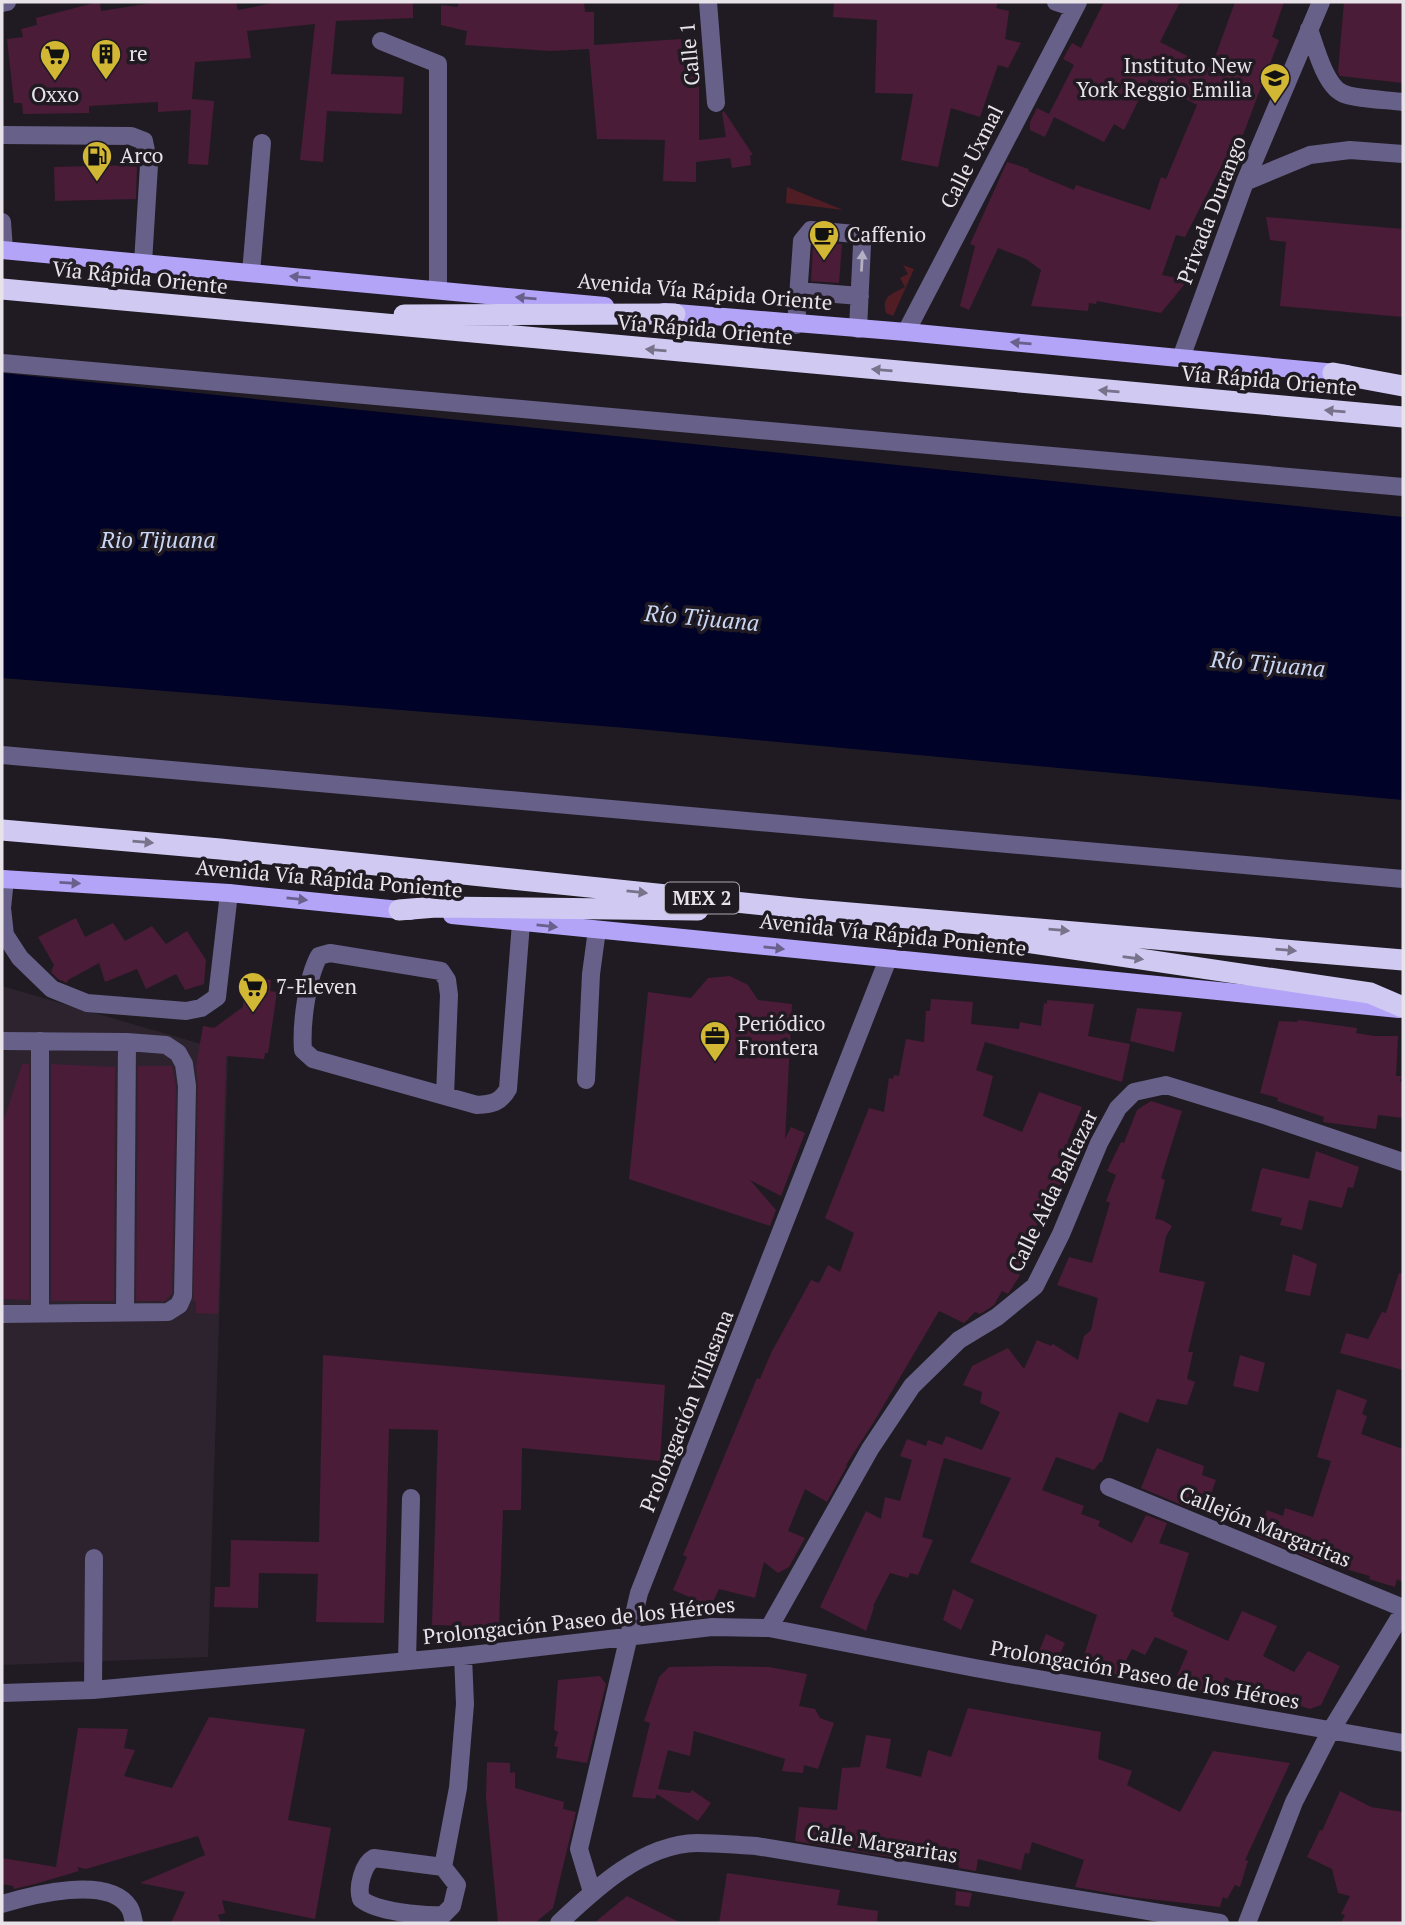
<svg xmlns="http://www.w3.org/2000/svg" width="1405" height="1925" viewBox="0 0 1405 1925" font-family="'PT Serif',serif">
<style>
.built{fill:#2c232e}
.green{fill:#511d25}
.water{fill:#000227}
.building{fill:#4a1c37}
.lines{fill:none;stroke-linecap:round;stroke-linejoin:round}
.minor{stroke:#676088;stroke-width:18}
.major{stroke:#b3a4f7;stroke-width:18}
.highway{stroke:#d0caf2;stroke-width:21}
.oneway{fill:#b4afc2}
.oneway2{fill:#6a608c}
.oneway3{fill:#78728a}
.labels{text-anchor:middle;stroke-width:7;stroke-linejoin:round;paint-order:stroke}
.shield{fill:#201b22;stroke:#aba7ad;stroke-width:2}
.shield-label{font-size:19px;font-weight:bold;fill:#e7e3e8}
.poi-label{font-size:21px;fill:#e7e3e8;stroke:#201b22;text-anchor:start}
.street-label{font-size:21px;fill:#e7e3e8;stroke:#201b22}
.water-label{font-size:23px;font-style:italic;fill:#c9d7f5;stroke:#201b22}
</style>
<rect width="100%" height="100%" fill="#201b22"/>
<path class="built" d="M2 986 201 1044 228 1048 208 1657 2 1665Z"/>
<path class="green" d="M787 187 843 210 786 203Z
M903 265 914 269 893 316 886 313C881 296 892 294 905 287L900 278 908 274Z"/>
<path class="water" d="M2 373 1403 517V800L627 728 2 678Z"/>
<path class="building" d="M98 2H100L101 11 158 2H236L238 10 278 2H413V18L336 21 331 74 404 77 402 114 327 111 323 162 300 160 315 24 247 31 251 58 195 62 192 99 214 101 208 165 188 164 191 110 158 112V102L89 106V113L23 114 22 103H14L7 39 23 37 21 29 37 25 36 18Z
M458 2H584L585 12H594V45L681 39 682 50 691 49 693 73H699V140L726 137 722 113 724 111 753 155H750L751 165 732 168 730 158 696 162V182L663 181 665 140 597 139 589 49 550 51 465 45 467 31 441 25V5L458 7Z
M834 2H998L996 8 1009 11 1005 39 1021 43 1008 68 998 65 980 117 951 108 938 167 901 160 913 94 875 93 877 20 833 17Z
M1104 2H1180L1160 42 1211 68 1235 2H1284L1272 37 1279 40 1230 169 1222 165 1185 237 1176 235 1162 275 1188 280 1161 313 1097 301 1096 304 1089 303 1088 311 1031 306 1041 270 1026 259 998 248 969 310 960 306 975 246 970 244 1007 162 1029 169 1028 171 1074 190 1076 185 1150 210 1161 177 1166 179 1197 105 1149 79 1124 130 1114 124 1104 142 1054 117 1045 137 1030 130V122L1037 108 1049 114 1074 65 1063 59 1072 43 1081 48Z
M1344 2H1403V83L1340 76 1338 72Z
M137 165 136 199 55 201 54 167Z
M1266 217 1403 229V317L1280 306 1286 242 1270 240Z
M816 242 842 244 839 283 811 281 813 245Z
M76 918 85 937 113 923 125 941 152 926 166 944 187 931 206 960 204 984 185 990 176 974 146 989 137 969 105 982 99 963 68 980 67 983 58 979 51 972 54 965 38 937Z
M730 976 748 985 758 1000 792 1004 785 1139 791 1127 805 1133 781 1196 750 1180 776 1210 770 1226 629 1179 648 992 691 998 708 978Z
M258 978 271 980 270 991 277 992 268 1053H265L264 1059 226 1056 218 1314 196 1313V1301H193L198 1086 196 1066 203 1026 214 1028 243 1007 244 989Z
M931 999 973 1002 971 1024 1019 1029 1020 1022 1041 1026 1044 1003 1047 1004V1000L1094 1004 1088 1036 1130 1044 1122 1082 985 1042 976 1070 993 1076 983 1116 1022 1132 1039 1092 1082 1107 1067 1143 1076 1146 1072 1158 1059 1189 1053 1186 1032 1237 1035 1239 1026 1256 1019 1277 1008 1294 1002 1291 994 1305 980 1314 975 1312 964 1323 939 1311 875 1420 846 1465 847 1466 827 1502 805 1489 788 1531 805 1538 789 1567 778 1573 764 1562 755 1598 719 1589 711 1606 673 1590 687 1557 683 1555 757 1378 760 1379 771 1353 811 1280 819 1283 828 1265 840 1272 854 1233 825 1218 869 1108 884 1112 889 1078 893 1079 894 1075 899 1076 906 1039 924 1042 926 1011H930Z
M1137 1008 1182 1012 1174 1052 1130 1041Z
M1298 1020 1357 1028 1356 1033 1374 1036H1398L1396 1076H1401L1400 1082H1403V1118L1378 1115 1376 1129 1323 1122 1324 1117 1277 1101 1278 1098 1260 1093 1279 1021 1297 1022Z
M22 1064H29V1300L2 1299V1126Z
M51 1064 115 1067 114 1301H51Z
M138 1066H172L176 1087 172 1293 165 1301H136Z
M1151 1101 1182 1111 1161 1178 1165 1180 1155 1219 1162 1220 1172 1226 1166 1236 1159 1272 1205 1282 1188 1352H1193L1187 1379 1195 1382 1187 1405 1157 1399 1148 1423 1119 1412 1102 1462H1100L1094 1470 1056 1457 1042 1490 1084 1506 1081 1514 1100 1521 1098 1526 1132 1543 1146 1515 1167 1523 1159 1543 1189 1553 1171 1611 1174 1613 1173 1616 1228 1641 1242 1611 1277 1626 1263 1656 1294 1672 1308 1651 1340 1666 1321 1705 1310 1709 1269 1696 1268 1698 1225 1677 1220 1696 1172 1687 1188 1651 1155 1637 1145 1655 1132 1649 1117 1677 1088 1672 1080 1668 1097 1615 970 1562 1011 1478 944 1458 922 1537 933 1540 918 1575 910 1573 908 1578 890 1573 873 1606 874 1607 866 1631 820 1607 866 1511 881 1519 885 1497 900 1501 912 1460 900 1456 907 1439 926 1446 928 1440 942 1445 946 1436 982 1450 1000 1412 980 1403 982 1392 963 1385 972 1366 1008 1348 1024 1369 1037 1340 1051 1346 1053 1344 1078 1360 1084 1336 1091 1330 1098 1298 1057 1285 1069 1257 1092 1263 1110 1203 1106 1201 1116 1175 1107 1171 1121 1142 1124 1143 1137 1110Z
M1316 1151 1359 1167 1353 1188 1348 1187 1342 1208 1309 1200 1302 1230 1280 1225 1282 1218 1251 1211 1261 1170 1263 1168 1309 1179Z
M1293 1254 1317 1264 1310 1296 1285 1291Z
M1399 1273 1403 1274V1370L1340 1353 1346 1333 1368 1339 1382 1312 1386 1313Z
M323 1355 665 1385 660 1461 522 1448 521 1510H503L499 1627 432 1625 438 1430 389 1429 384 1623 316 1622 318 1574 259 1573 258 1608 214 1607 215 1587H230L231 1540 319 1542Z
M1240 1355 1265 1363 1258 1392 1233 1386Z
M1337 1389 1367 1400 1362 1414 1367 1416 1361 1434 1403 1449V1582L1397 1579 1395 1587 1369 1579 1370 1576 1318 1561 1257 1536 1267 1510 1283 1516 1285 1508 1313 1517 1331 1461 1317 1457Z
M1157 1448 1204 1466 1202 1475 1216 1480 1208 1502 1198 1498 1196 1502 1192 1500 1189 1508 1141 1488Z
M953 1589 974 1600 961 1630 943 1620Z
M1046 1634 1065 1643 1055 1665 1036 1659Z
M718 1666 769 1667 807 1674 799 1706 815 1709 820 1718 834 1723 818 1769 804 1765 803 1773 782 1771 785 1759 694 1731 690 1756 668 1750 658 1789 690 1793 692 1790 711 1803 698 1821 657 1794 655 1799 632 1797 650 1723 644 1721 659 1677 669 1667Z
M600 1676 606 1684 587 1763 556 1758 558 1747 554 1746 558 1732 554 1730 558 1680Z
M968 1708 1101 1732 1098 1759 1132 1771 1127 1785 1180 1812 1213 1751 1290 1763 1245 1860 1248 1861 1240 1887 1235 1885 1227 1899 1223 1897 1220 1907 1132 1897 1075 1887 1084 1860 1032 1842 1029 1854 1025 1853 1021 1870 978 1859 976 1871 959 1868V1865L884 1856 795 1841 799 1807 837 1810 842 1768 860 1767 866 1735 891 1739 886 1768 921 1777 928 1750 951 1757Z
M209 1717 305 1729 288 1820 331 1828 315 1919 222 1900 225 1913 218 1915 221 1923H171L185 1892 140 1883 205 1855 198 1836 86 1869 77 1867 79 1871 35 1884 14 1889 13 1886 2 1884V1858L56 1867 78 1728 128 1729 124 1748 135 1750 124 1776 172 1788Z
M487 1762 510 1763V1773L515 1772V1788L564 1802 563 1809 576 1812 553 1908 535 1923H498L486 1798Z
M1340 1791 1371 1807 1403 1812V1923H1341L1345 1915 1341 1914 1350 1896 1338 1893 1332 1869 1307 1857 1320 1830 1322 1831Z
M727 1873 840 1890 837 1905 878 1911 877 1923H719Z
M956 1891 972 1893 969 1907 955 1905Z
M627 1896 681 1923H594Z"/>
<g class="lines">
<path class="minor" d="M708 2 716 103
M1056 2 1075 8
M2 3 7 2
M1309 29C1315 46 1325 85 1342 93 1353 99 1389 100 1403 102
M381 41 438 64V290
M2 135 131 136 144 141 149 165 143 263
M1245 182 1310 155 1350 150 1403 154
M2 222 4 250
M251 273 262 143
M798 291 860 296
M796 325 802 241 811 230 855 234 861 238 862 245 858 329
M906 332 1078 2
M1181 358 1245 182 1321 2
M2 363 1403 487
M2 755 1403 879
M5 879 2 908 5 935 20 958 52 989 87 1003 186 1011 201 1008 217 997 229 893
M2 1041 127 1042 166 1045 178 1053 184 1064 187 1086 183 1296 179 1305 168 1312 2 1314
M40 1041V1313
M586 1080 591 974 597 930
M445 1096 449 995 447 980 441 971 330 953 319 956C307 978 301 1025 303 1050L313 1059 477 1105C492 1104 500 1103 508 1089L521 923
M125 1312 127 1042
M1109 1487 1403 1608
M769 1628 870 1449 912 1386 959 1340 997 1317 1035 1286 1061 1234 1099 1143 1118 1108 1134 1092 1166 1085 1267 1116 1403 1162
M407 1661 411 1498
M93 1690 94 1558
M2 1693 93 1690 463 1656 712 1627 769 1628 975 1668 1403 1743
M443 1867 374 1858C363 1864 357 1887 361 1899 377 1912 422 1916 443 1915L452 1906 457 1885 443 1867 458 1788 465 1704 463 1656
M592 1892 579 1849 639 1593 888 959
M2 1904C32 1895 108 1875 129 1907 132 1911 133 1919 134 1923
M559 1923C596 1888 643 1844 697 1843 716 1843 737 1845 756 1846L1220 1923
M1247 1923 1294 1802 1330 1732 1403 1612"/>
<path class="major" d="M2 250 605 306
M664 312 906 332 1347 374
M2 879 229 893 410 911
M452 915 1399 1009"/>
<path class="highway" d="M2 289 1403 417
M404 315 675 314
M1333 373 1403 386
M2 830 220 849 803 909 1403 960
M399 910 436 907 698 910
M998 938 1370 993 1403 1007"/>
</g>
<defs><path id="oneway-solid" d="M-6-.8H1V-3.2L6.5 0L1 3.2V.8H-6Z" transform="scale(1.75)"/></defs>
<use class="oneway" href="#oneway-solid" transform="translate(862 261) rotate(-87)"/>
<g class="oneway2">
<use href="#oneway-solid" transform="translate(300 277) rotate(-175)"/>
<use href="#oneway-solid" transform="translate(526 298) rotate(-175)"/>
<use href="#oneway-solid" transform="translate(1021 343) rotate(-175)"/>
<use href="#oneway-solid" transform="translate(70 883) rotate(3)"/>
<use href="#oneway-solid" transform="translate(297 899) rotate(6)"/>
<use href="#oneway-solid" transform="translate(547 926) rotate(6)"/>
<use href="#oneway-solid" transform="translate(774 948) rotate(6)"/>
</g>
<g class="oneway3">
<use href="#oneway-solid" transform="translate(656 350) rotate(-175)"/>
<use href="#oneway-solid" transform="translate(882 370) rotate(-175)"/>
<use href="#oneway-solid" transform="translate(1109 391) rotate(-175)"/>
<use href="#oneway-solid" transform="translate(1335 411) rotate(-175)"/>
<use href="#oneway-solid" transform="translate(143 842) rotate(5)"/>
<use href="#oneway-solid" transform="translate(637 892) rotate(6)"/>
<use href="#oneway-solid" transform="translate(1059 930) rotate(5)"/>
<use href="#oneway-solid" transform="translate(1286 950) rotate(5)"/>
<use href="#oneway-solid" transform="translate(1133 958) rotate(8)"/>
</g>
<defs>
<g id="building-pin" transform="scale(1.575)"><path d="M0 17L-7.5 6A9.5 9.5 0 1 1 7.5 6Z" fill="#d2b735" stroke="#201b22"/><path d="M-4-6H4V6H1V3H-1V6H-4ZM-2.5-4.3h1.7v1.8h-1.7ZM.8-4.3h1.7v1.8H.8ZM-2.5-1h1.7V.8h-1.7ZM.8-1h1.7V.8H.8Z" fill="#111"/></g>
<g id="supermarket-pin" transform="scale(1.575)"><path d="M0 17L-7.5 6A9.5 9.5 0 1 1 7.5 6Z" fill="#d2b735" stroke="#201b22"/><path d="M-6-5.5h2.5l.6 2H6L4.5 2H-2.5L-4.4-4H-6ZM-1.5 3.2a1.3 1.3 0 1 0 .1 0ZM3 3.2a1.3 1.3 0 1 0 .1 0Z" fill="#111"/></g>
<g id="school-pin" transform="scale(1.575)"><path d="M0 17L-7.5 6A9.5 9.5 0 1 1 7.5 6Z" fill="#d2b735" stroke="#201b22"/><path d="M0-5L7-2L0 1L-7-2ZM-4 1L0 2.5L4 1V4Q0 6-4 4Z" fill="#111"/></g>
<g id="fuel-pin" transform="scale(1.575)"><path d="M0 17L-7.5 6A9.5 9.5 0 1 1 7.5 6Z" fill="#d2b735" stroke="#201b22"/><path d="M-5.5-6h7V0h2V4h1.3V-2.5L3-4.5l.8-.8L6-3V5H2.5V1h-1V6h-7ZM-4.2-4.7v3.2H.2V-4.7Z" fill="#111"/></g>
<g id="cafe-pin" transform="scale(1.575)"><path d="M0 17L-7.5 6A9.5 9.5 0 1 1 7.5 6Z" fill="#d2b735" stroke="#201b22"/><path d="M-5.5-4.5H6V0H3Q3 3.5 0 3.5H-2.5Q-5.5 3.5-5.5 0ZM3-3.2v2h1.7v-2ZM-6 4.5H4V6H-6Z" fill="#111"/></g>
<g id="office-pin" transform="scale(1.575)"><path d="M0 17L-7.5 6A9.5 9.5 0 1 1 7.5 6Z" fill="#d2b735" stroke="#201b22"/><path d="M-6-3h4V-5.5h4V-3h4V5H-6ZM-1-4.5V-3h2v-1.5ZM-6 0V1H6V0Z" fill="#111"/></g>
</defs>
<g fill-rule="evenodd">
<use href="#building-pin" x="106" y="54"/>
<use href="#supermarket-pin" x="55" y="55"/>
<use href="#school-pin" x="1275" y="78"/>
<use href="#fuel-pin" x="97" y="156"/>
<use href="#cafe-pin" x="824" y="235"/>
<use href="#supermarket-pin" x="253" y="987"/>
<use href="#office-pin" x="715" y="1036"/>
</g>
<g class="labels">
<rect class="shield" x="665" y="882.5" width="74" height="31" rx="5"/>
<g class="shield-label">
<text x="702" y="905">MEX 2</text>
</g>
<g class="poi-label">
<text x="129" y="61">re</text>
<text x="1252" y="73" text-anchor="end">Instituto New<tspan x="1252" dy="24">York Reggio Emilia</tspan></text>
<text x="55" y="102" text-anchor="middle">Oxxo</text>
<text x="120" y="163">Arco</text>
<text x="847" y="242">Caffenio</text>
<text x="276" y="994">7-Eleven</text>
<text x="738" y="1031">Periódico<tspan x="738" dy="24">Frontera</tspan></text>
</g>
<g class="street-label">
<text transform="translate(690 54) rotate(-95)" y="7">Calle 1</text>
<text transform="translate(972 157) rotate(-63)" y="7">Calle Uxmal</text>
<text transform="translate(1212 210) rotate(-69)" y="7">Privada Durango</text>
<text transform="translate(140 278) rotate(6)" y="7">Vía Rápida Oriente</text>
<text transform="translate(705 292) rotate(5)" y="7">Avenida Vía Rápida Oriente</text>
<text transform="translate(705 330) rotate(5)" y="7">Vía Rápida Oriente</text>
<text transform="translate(1269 381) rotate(5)" y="7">Vía Rápida Oriente</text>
<text transform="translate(329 879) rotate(5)" y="7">Avenida Vía Rápida Poniente</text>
<text transform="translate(893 935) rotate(6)" y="7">Avenida Vía Rápida Poniente</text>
<text transform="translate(1053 1191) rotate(-64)" y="7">Calle Aida Baltazar</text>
<text transform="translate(687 1411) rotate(-68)" y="7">Prolongación Villasana</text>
<text transform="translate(1265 1527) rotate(22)" y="7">Callejón Margaritas</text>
<text transform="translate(579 1621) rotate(-6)" y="7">Prolongación Paseo de los Héroes</text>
<text transform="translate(1145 1675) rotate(10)" y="7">Prolongación Paseo de los Héroes</text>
<text transform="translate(882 1844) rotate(9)" y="7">Calle Margaritas</text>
</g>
<g class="water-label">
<text x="158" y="548">Rio Tijuana</text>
<text transform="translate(702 618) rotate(5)" y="8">Río Tijuana</text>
<text transform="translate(1268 664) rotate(5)" y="8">Río Tijuana</text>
</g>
</g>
<rect width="1405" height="1925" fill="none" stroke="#e7e3e8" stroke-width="7"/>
</svg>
